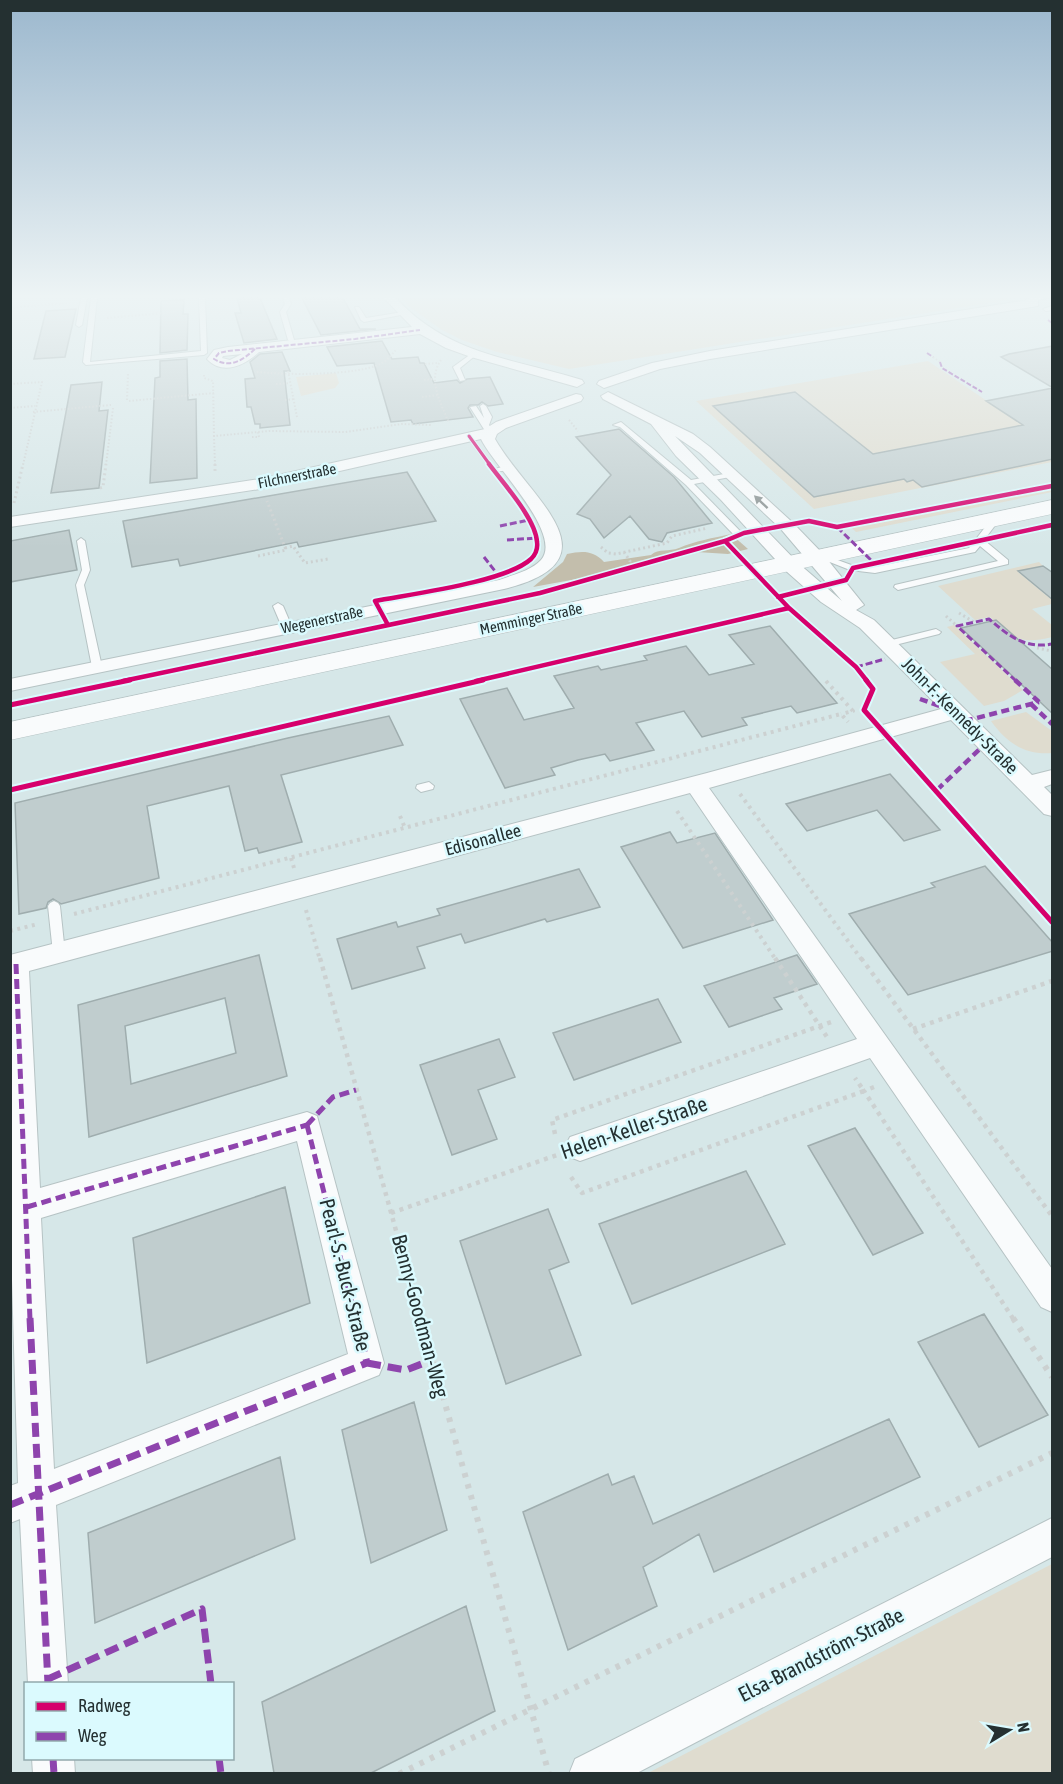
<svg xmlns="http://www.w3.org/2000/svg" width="1063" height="1784" viewBox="0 0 1063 1784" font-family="'Asap Condensed',sans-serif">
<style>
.green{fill:#dfdccf}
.forest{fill:#c3beac}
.building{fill:#c0cdce;stroke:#9fadae;stroke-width:1.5;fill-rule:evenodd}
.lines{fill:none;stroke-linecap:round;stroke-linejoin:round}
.lane-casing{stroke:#b6c3c4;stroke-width:2}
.street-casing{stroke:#b6c3c4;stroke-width:2}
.secondary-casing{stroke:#b6c3c4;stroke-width:1}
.path-far4{stroke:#ccd1d1;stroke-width:2;stroke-dasharray:1.5 2;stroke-linecap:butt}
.path-far3{stroke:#ccd1d1;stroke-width:3;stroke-dasharray:2 3;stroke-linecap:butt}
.path-far2{stroke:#ccd1d1;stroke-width:4;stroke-dasharray:3 4.5;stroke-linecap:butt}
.path-far1{stroke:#ccd1d1;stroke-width:4.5;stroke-dasharray:4 5;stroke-linecap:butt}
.path{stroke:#ccd1d1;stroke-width:6;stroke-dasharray:4.5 7;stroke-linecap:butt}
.lane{fill:#f9fbfc;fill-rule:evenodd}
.street{fill:#f9fbfc;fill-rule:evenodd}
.secondary{fill:#f9fbfc;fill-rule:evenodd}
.quiet-far4{stroke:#8e44ad;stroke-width:2;stroke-dasharray:5 2;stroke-linecap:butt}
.quiet-far3{stroke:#8e44ad;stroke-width:3;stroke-dasharray:7 3;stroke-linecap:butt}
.quiet-far2{stroke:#8e44ad;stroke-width:4.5;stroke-dasharray:8 4.5;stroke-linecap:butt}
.quiet-far1{stroke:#8e44ad;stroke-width:5;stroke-dasharray:10 5;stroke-linecap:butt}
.quiet{stroke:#8e44ad;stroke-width:7;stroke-dasharray:14 7;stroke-linecap:butt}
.cycleway-far2-casing{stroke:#dbfafe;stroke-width:5}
.cycleway-far1-casing{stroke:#dbfafe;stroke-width:8}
.cycleway-casing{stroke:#dbfafe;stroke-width:9}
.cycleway-far2{stroke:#d6006c;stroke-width:3}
.cycleway-far1{stroke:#d6006c;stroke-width:4.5}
.cycleway{stroke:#d6006c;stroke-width:5}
.oneway{fill:#8e9696}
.labels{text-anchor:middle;stroke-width:5;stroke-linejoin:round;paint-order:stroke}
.far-street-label{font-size:15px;fill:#243031;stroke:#dbfafe}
.street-label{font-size:18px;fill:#243031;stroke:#dbfafe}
.near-street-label{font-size:21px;fill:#243031;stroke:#dbfafe}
</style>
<rect width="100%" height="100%" fill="#d6e7e8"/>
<path class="green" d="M402 298H1005L1008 300 569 369 497 352 462 340 442 330 408 306Z
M928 361 1052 445V462L814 509 696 401Z
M336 373 339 383 335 388 301 396 296 377Z
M1052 487V492L856 532 851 527Z
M1039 562 1043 566 1018 572 1052 600V604L1032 609 1052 625V637C1020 645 1014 638 990 617L975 620 938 586Z
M954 625 1023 690 1004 701 984 706 940 662 975 654 947 627Z
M1026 712 1052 731V753C1024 755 1007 743 991 721Z
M1052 1564V1773H648Z"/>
<path class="forest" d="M731 534 748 549 728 554 697 552 636 564 604 574 533 587 563 562 567 554C582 551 593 550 604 562L651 555C659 548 669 552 679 548 695 541 713 538 731 534Z"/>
<path class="building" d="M237 298H260L277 339 244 343 235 313H241Z
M302 298H343L360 329H376L321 335Z
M184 300 183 314H188L187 350 160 353 161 301Z
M76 309 65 357 34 359 46 311Z
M382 341 392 359 418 357 420 363H424L434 383 457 380 460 383 467 379 490 377 503 404 488 406 482 402 478 405H470L468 408 473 417 413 424 411 420 391 422 374 363 337 366 327 347Z
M1053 346V388L1001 357 1009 354Z
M282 352 290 371H284L290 425 260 428V424H255L251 407H247L245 379 255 378 250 362 260 354Z
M187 359 188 400 196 399 197 478 150 483 155 378 160 377V361Z
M102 382 99 411 108 410 99 488 51 493 71 385Z
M1053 388V459L922 487 913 480 907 482 904 479 814 497 713 406 795 392 873 454 1023 425 986 401Z
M619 429 674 477 712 523 667 533 662 542 649 539 630 516 604 538 590 519 577 514 611 475 576 437Z
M407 472 436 521 299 547 297 542 180 566 178 559 132 567 123 521Z
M69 530 77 570 10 582V541Z
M1043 566 1053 573V600L1018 571Z
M996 620 1053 670V714L961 628Z
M770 626 837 703 797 713 791 706 742 718 747 725 702 737 684 711 636 723 654 750 610 761 605 754 578 760 551 768 555 775 505 788 460 699 507 688 524 720 574 708 554 676 598 666 601 670 647 660 644 656 686 646 709 675 754 664 729 635Z
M389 716 403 745 281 775 302 842 259 853 257 848 245 851 229 786 147 806 159 878 61 904 53 899 48 902 46 908 19 914 15 803 288 738Z
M890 774 940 830 904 841 877 810 807 831 786 804Z
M670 832 677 843 715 833 773 920 683 948 621 847Z
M985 866 1053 943V951L908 995 849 914 935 887 931 883Z
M579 869 600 907 547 922 545 919 465 943 461 934 417 947 425 968 352 989 337 939 396 922 398 927 440 915 437 909Z
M259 955 287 1076 89 1137 78 1005ZM225 998 236 1053 131 1084 125 1026Z
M797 955 817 984 774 998 782 1009 729 1027 704 986Z
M658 999 681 1042 574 1080 553 1033Z
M499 1039 515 1077 478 1090 497 1139 452 1155 420 1065Z
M855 1128 923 1233 873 1255 808 1146Z
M746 1171 785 1244 632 1304 599 1224Z
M285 1187 310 1303 147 1363 133 1238Z
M548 1209 569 1262 549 1270 581 1355 506 1384 460 1241Z
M984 1314 1048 1415 979 1447 918 1342Z
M414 1402 447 1530 371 1563 342 1430Z
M889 1419 920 1477 714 1572 699 1534 643 1567 657 1606 568 1650 523 1512 608 1474 612 1485 634 1476 653 1524Z
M280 1457 295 1539 95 1623 88 1533Z
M466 1606 495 1711 371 1773H274L262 1702Z"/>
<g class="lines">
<g class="lane-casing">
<path id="lane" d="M81 298H87L82 325 79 327 76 325Z
M91 298H97L90 362 201 351 199 298H205L207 353 204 355 86 365 83 362Z
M283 298H289L291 304 286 312 294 340 291 342 288 340 280 312 285 304Z
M1046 298 1029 302 1026 300 1031 298Z
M1052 306V310L1046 311 1043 309Z
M355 307H359L366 318 403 312 406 314 364 322 361 320Z
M471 354 476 355 460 368 465 380 460 381 453 367Z
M483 404 486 406 492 417 489 425 494 432 493 434H487L470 407 476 406 484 418 480 406Z
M621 422 691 480 735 472V476L694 484 741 532V536H735L686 485 620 427 613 425Z
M507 466 511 468 510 470 494 472 490 470Z
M993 517 1000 519 984 540 1008 560V564L898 590 894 587 895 585 998 561 980 546 975 552 875 573 850 570 817 557 821 554 854 566 875 567 969 548Z
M81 538 85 541 90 570 84 585 102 667 97 670 92 667 76 585 82 570 77 541Z
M278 603 283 606 292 627 290 629 287 630 282 627 273 606Z
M936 629 941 632 939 634 887 647 882 644 884 642Z
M429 782 434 786 433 789 421 792 416 788 417 785Z
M54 901 58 903 60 906 65 953 63 957H55L53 953 48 906 50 903Z"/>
</g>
<g class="street-casing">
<path id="street" d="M384 298H396C446 354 514 359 582 380L584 383 577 387 471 357 446 348 420 334 259 352C245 365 223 376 207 359L214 350 228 347 412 327ZM242 354 230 360 222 358 223 356Z
M1034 299 1038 300V306L710 359 660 369 604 388 597 384 599 381 652 363 710 351Z
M608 392 693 434 710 447 792 522 823 554 864 605 856 610 874 620 1032 775 1052 770V784L1044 787 1052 795V816L1044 814 951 720 709 788 1052 1269V1312L1041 1307 870 1058 580 1161 570 1157 565 1147 570 1137 857 1039 690 793 29 971 40 1188 307 1112 317 1116 384 1363 379 1375 56 1505 68 1684H28L20 1519 10 1523V1486L18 1483 10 1212V955L707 773 941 709 860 628 821 602 786 571 721 500 676 456 651 424 603 399 601 396ZM675 436 700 453 780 528 842 601 798 563ZM297 1141 348 1354 54 1469 41 1218Z
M576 394 581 395 583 398 581 401 506 428 497 434 495 439C527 496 623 560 504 589L10 691V679L499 580C512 575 531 571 541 560 564 534 493 465 481 439L260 489 10 527V517L260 479 485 429 496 422Z
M1052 1518V1557L635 1774H569L575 1759Z
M32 1758H74L75 1774H33Z"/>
</g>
<g class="secondary-casing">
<path id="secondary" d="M1052 500V514L10 740V722Z"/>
</g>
<path class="path-far4" d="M10 308 67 303
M107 318 175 312
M933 357 940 362
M441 360C427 380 441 403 449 423
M425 364 437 363
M288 371 297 417
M257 372C285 375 359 376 382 363 388 360 392 354 396 350
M204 375V378L213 381 214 436
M424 380 434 379
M10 384 42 382 23 465
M276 384 290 383
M422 397 439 395
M127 400 128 374
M285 400 295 399
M129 401 214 393
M10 408 35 406
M33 412 111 405
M569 420 578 431
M252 437H259L258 432
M106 465 113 408
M215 465 214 436 269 431 345 432 402 424 432 425"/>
<path class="path-far3" d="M215 464V474
M100 488 103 487 106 464
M14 503 23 464
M601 547 608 553 616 554 667 543 672 536 708 528
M285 548 293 546 305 563 328 559
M624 552 630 561 628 569
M258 556 286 550 267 501
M959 613 974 622
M946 616 957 626
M1037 648 1052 651"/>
<path class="path-far2" d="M826 681 853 711 841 714
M740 794 862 960
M677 811 776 960
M400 816 405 828
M291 858 294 868
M306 910 320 960
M74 914 841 714 848 722
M10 931 38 924"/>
<path class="path-far1" d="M320 958 421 1320
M775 958 827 1037
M861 958 1052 1216
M913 1029 1052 981
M874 1087 864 1091 1014 1320
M555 1134 552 1120 831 1022
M571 1177 582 1193 864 1091 855 1078
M391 1213 557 1155"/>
<path class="path" d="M421 1318 549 1774
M1013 1318 1052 1377
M399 1774 1052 1453"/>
<use href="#lane" class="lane"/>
<use href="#street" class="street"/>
<use href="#secondary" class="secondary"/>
<path class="quiet-far4" d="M1048 320 1052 323
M255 349C243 360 230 369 214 359L219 353 228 351 355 339 420 330
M927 353 933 357
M940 362 942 368 982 392"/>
<path class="quiet-far3" d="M500 526 529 520
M837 527 874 563
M507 540 537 538
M484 557 498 575
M856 667 885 659
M1016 681 957 626 989 619C1009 636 1025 649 1052 644"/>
<path class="quiet-far2" d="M1015 680 1039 702
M920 699 956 712
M1031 704 1052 724
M965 721 1039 702
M937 790 986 743"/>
<path class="quiet-far1" d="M16 964 30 1320
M307 1125 356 1320
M307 1125 333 1097 356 1090
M27 1207 307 1125"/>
<path class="quiet" d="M30 1318 48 1684
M356 1318 367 1363
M367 1363 406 1370 432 1360
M10 1505 367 1363
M48 1679 202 1609 211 1684
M53 1758 54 1774
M219 1758 221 1774"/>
<g class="cycleway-far2-casing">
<path id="cycleway-far2" d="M469 436 490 465"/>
</g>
<g class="cycleway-far1-casing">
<path id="cycleway-far1" d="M778 597 846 580 853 568 1052 525
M789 608 856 667 867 681
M388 625 375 601C411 594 506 582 531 559 535 555 538 549 537 542 536 519 503 483 489 464
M123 681 540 593 725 541 744 533 809 521 837 527 1052 486
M476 681 789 608 725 541"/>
</g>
<g class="cycleway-casing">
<path id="cycleway" d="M866 680 873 689 864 710 1052 922
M10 705 130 680
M10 790 483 680"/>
</g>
<use href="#cycleway-far2" class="cycleway-far2"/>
<use href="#cycleway-far1" class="cycleway-far1"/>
<use href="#cycleway" class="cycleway"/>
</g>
<defs><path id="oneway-solid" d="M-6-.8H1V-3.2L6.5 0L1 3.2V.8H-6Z" transform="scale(1.5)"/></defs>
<use class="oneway" href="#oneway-solid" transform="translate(761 502) rotate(-137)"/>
<linearGradient id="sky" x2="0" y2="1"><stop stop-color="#9cb8ce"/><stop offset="0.54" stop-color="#edf4f5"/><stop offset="1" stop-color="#edf4f5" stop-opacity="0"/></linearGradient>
<rect width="1063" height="548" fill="url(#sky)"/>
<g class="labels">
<g class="far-street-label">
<text transform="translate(297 476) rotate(-11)" y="5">Filchnerstraße</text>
<text transform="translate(531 619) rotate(-12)" y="5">Memminger Straße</text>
<text transform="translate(322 620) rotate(-12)" y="5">Wegenerstraße</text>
</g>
<g class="street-label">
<text transform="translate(960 716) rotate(45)" y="6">John-F.-Kennedy-Straße</text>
<text transform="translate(483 840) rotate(-15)" y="6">Edisonallee</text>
</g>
<g class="near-street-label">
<text transform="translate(634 1128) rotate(-19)" y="7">Helen-Keller-Straße</text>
<text transform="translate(345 1275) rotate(76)" y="7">Pearl-S.-Buck-Straße</text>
<text transform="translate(420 1316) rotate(75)" y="7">Benny-Goodman-Weg</text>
<text transform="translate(821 1655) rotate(-27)" y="7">Elsa-Brandström-Straße</text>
</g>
</g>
<rect width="1063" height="1784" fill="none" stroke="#243031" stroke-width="24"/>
<rect x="24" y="1682" width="210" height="78" fill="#dbfafe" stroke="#92a9ac" stroke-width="1.5"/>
<rect x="36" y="1702" width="30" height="9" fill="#d6006c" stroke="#92a9ac" stroke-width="1.5"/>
<text x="78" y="1712" font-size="18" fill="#243031">Radweg</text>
<rect x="36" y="1732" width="30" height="9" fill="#8e44ad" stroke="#92a9ac" stroke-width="1.5"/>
<text x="78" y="1742" font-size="18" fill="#243031">Weg</text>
<g transform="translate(1009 1730) rotate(79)" stroke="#dbfafe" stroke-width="4.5" paint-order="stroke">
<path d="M0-4.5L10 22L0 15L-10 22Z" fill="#243031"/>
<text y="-9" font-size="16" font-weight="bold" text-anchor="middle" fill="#243031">N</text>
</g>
</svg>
